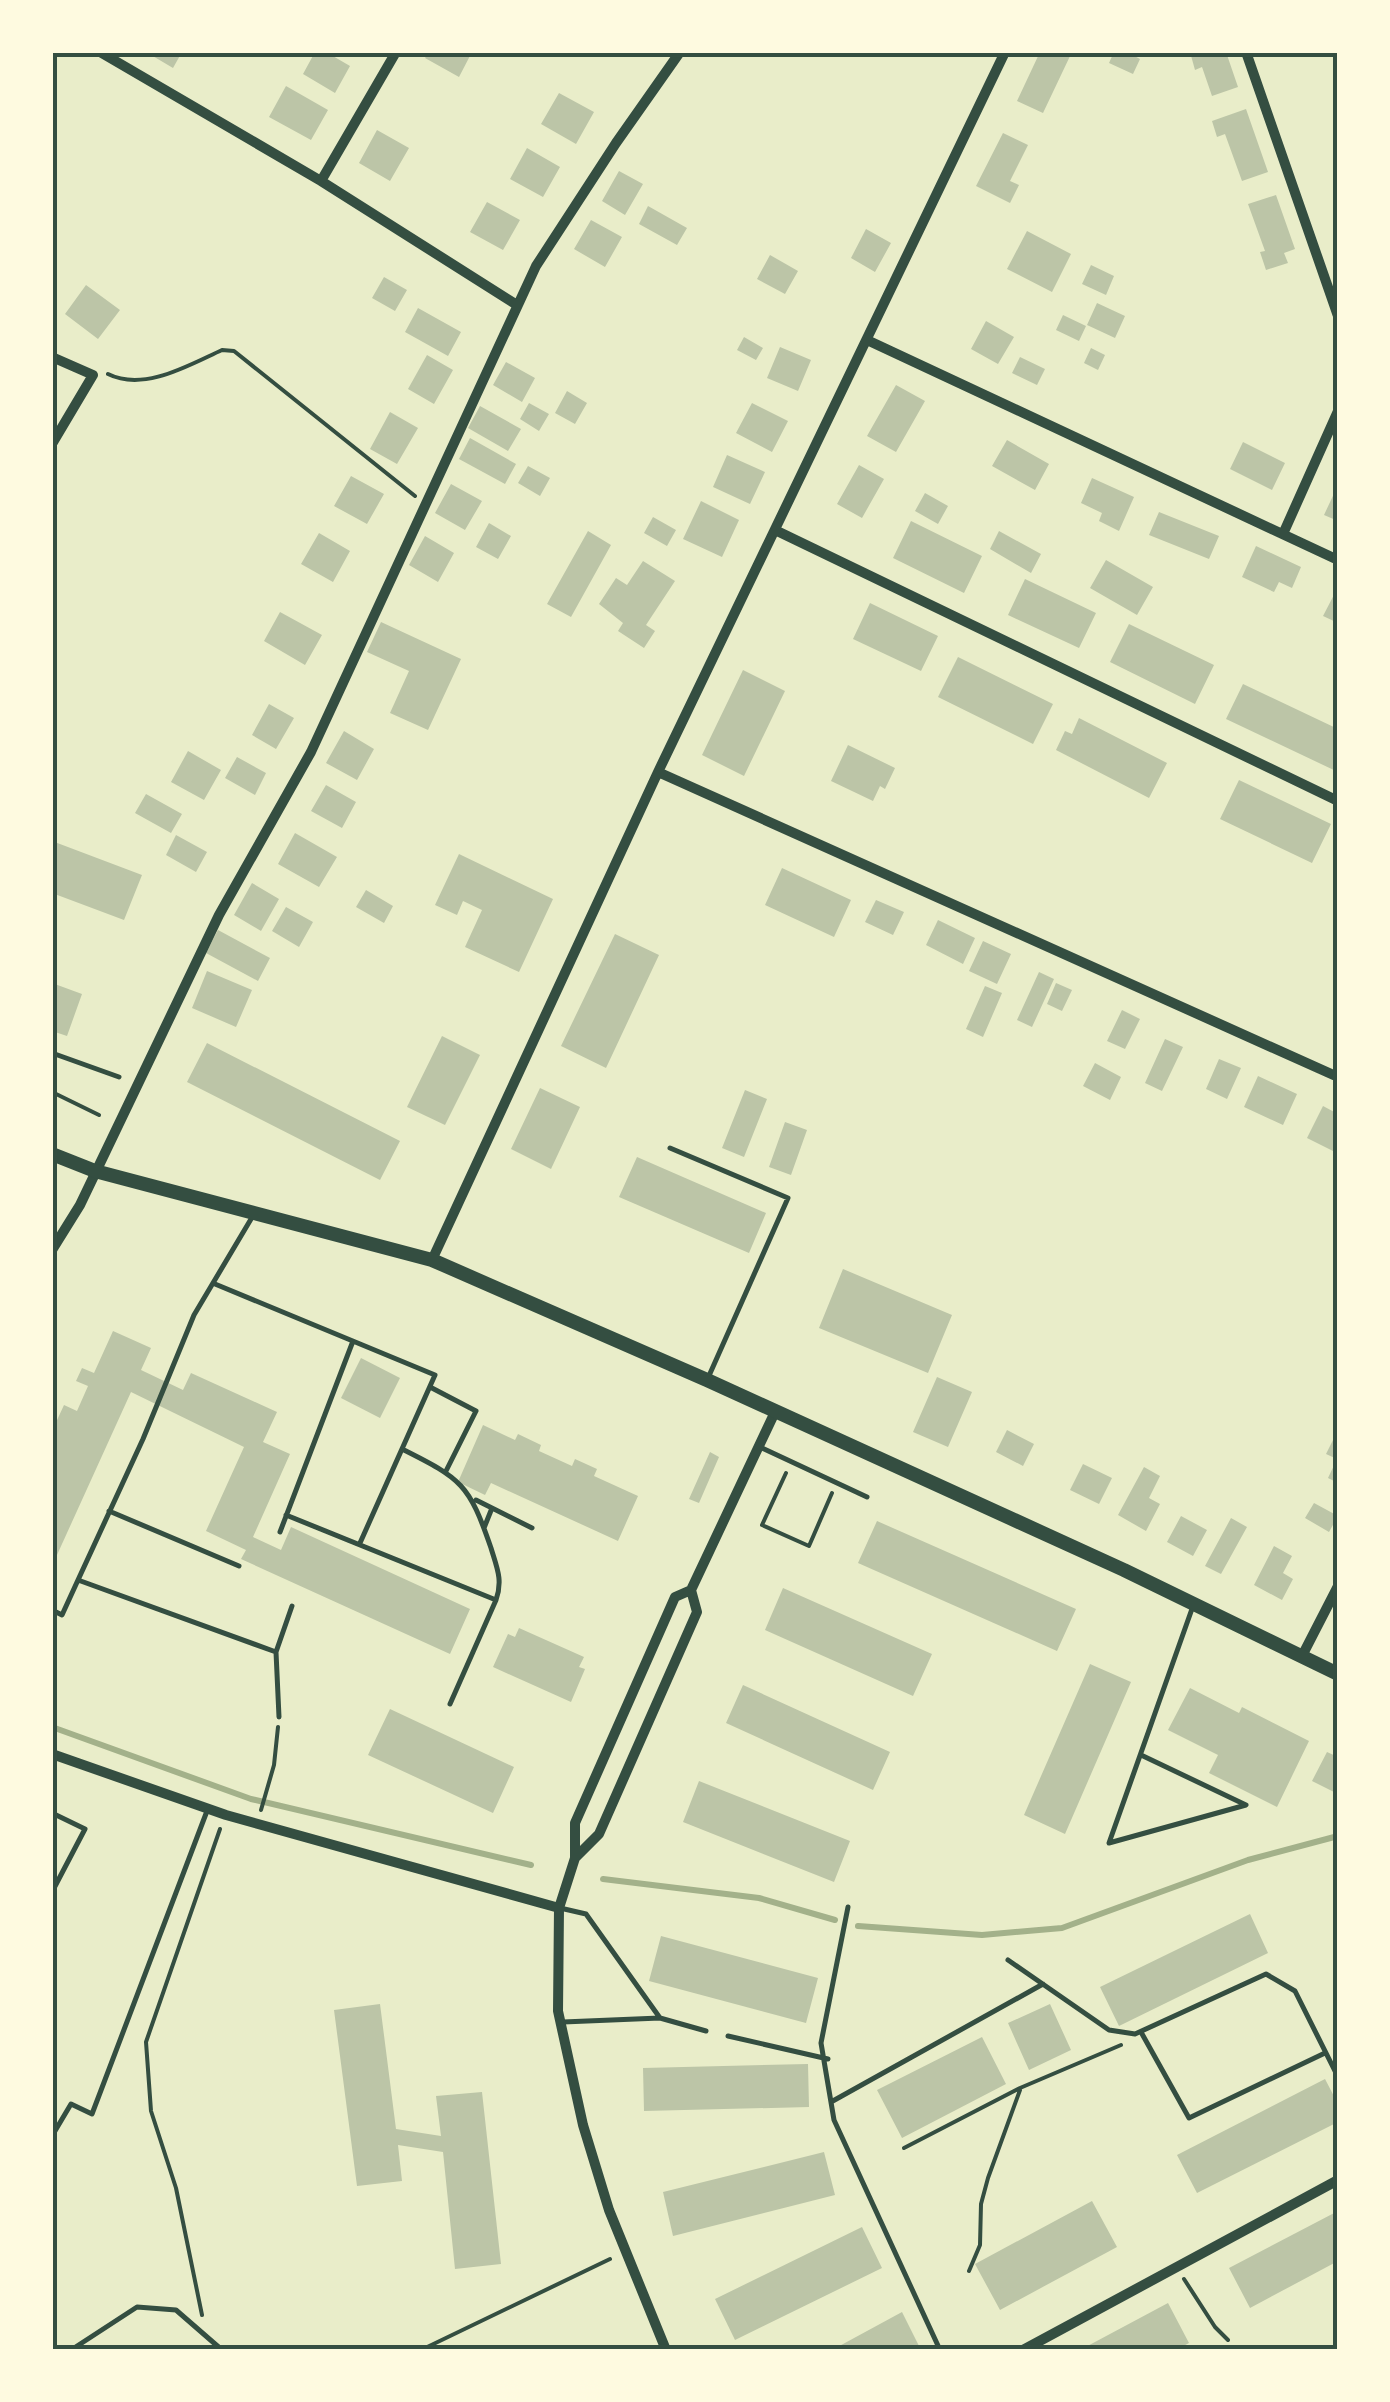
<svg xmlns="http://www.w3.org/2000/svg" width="1390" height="2402" viewBox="0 0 1390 2402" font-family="Roboto,sans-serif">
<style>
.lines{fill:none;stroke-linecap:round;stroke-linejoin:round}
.stream{stroke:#a3b18a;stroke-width:6}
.building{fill:#bcc5a7}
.path{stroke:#344e41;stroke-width:4}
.service{stroke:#344e41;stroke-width:5}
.minor{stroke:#344e41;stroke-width:10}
.tertiary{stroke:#344e41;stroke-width:14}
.neatline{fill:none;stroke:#344e41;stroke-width:4}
</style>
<rect width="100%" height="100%" fill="#e9edc9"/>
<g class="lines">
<path class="stream" d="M52 1727 251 1799 531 1865
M603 1879 759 1898 835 1920
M858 1926 982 1935 1062 1928 1248 1860 1338 1836"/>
</g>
<path class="building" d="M146 52H182L173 68Z
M315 52H326L350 66 335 93 303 74Z
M429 52H472L459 77 425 58Z
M1040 52 1071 54 1043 113 1017 101Z
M1114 52H1127L1140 59 1133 74 1109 63Z
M1190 52H1226L1238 87 1212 96 1202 67 1195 70Z
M286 86 328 110 311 140 269 117Z
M559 93 594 112 576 144 541 124Z
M1246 109 1268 172 1242 181 1225 134 1217 137 1212 121Z
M377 130 409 148 390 181 359 163Z
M1003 133 1028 145 1010 181 1019 185 1010 203 976 186Z
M527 148 560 167 543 197 510 179Z
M619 171 643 184 625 215 602 201Z
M1276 195 1295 249 1284 253 1288 263 1266 270 1260 252 1265 251 1248 204Z
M487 202 520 220 503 250 470 232Z
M648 206 687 228 677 245 639 224Z
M591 220 622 237 605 267 574 249Z
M866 229 891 243 875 272 851 258Z
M1027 231 1071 254 1052 292 1007 269Z
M770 255 798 271 785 294 757 279Z
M1091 265 1114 276 1106 295 1082 284Z
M384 277 407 290 395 311 372 298Z
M86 285 120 310 98 339 65 314Z
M1097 303 1125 316 1115 338 1087 325Z
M418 308 461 332 448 356 405 332Z
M1063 315 1086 326 1079 341 1056 330Z
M986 321 1014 337 998 364 971 349Z
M744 337 763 348 756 360 737 350Z
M780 347 811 360 798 391 767 378Z
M1091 348 1105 355 1098 370 1084 363Z
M427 355 453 370 434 404 408 389Z
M1020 357 1045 369 1037 385 1012 373Z
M506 362 535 378 522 402 493 385Z
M896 385 925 401 896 452 867 436Z
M567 391 587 403 575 424 555 413Z
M529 403 549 414 539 431 520 419Z
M752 403 788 421 772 452 736 433Z
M480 406 521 429 508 451 468 428Z
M390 412 418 428 397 464 370 449Z
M470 438 516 464 505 484 459 459Z
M1007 440 1049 464 1035 490 992 466Z
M1243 442 1285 463 1272 490 1230 469Z
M727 455 765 472 750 504 713 487Z
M859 465 884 479 862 518 837 504Z
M528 466 550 478 540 496 518 483Z
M351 476 384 494 367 524 334 506Z
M1092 478 1134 497 1119 531 1099 521 1102 513 1081 503Z
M451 484 482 501 465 530 435 513Z
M1338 485V521L1324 515Z
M925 493 948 506 938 524 915 511Z
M701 501 739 520 722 557 683 539Z
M1159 512 1219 536 1209 559 1149 535Z
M653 517 676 530 667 546 644 533Z
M911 521 982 556 964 593 893 558Z
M489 523 511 536 498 559 476 547Z
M588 531 611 545 571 617 547 604Z
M999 531 1041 554 1031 573 990 549Z
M319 533 350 551 333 582 301 564Z
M425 536 454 553 438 582 409 565Z
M1256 546 1301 567 1292 588 1279 582 1274 592 1242 577Z
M1106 560 1153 587 1137 615 1090 588Z
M643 561 675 581 646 625 655 631 644 648 618 631 623 623 599 604 616 578 627 585Z
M1025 579 1096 613 1079 648 1008 615Z
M1338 587V623L1323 616Z
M870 603 938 636 921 671 853 639Z
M280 612 322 635 305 665 264 641Z
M381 622 461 659 428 730 390 713 409 671 367 652Z
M1129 624 1214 665 1195 704 1110 662Z
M958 657 1053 704 1033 744 938 697Z
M743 670 785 691 744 776 702 755Z
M1243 684 1338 729V772L1226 719Z
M269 704 294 718 276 749 252 735Z
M1079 718 1167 763 1149 798 1056 750 1065 731 1072 734Z
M344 731 374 749 357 780 326 763Z
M848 745 895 768 885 789 880 786 873 801 831 781Z
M188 751 221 770 204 800 171 782Z
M237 757 266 773 255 795 225 778Z
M1239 780 1331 824 1312 863 1220 819Z
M326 785 356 802 342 828 311 811Z
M146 794 182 814 171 833 135 813Z
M295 833 337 857 319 887 278 864Z
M176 835 207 852 196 872 166 855Z
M52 841 142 875 124 920 52 893Z
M459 854 553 899 519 972 465 947 482 910 463 901 457 915 435 905Z
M782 868 851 900 834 937 765 905Z
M252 883 279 899 261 931 234 915Z
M366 890 393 906 384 923 356 907Z
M876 900 904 912 893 935 865 922Z
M286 907 313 922 299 947 272 931Z
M938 920 975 938 963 964 926 945Z
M218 930 270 958 258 981 206 953Z
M615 934 659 955 606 1068 561 1046Z
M983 941 1011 954 997 984 969 971Z
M207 971 252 990 236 1027 192 1008Z
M1039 972 1054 979 1032 1027 1017 1020Z
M52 983 82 994 67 1036 52 1031Z
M1056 983 1072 990 1062 1011 1047 1004Z
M985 986 1002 993 983 1037 966 1029Z
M1122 1010 1140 1019 1125 1049 1107 1041Z
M442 1036 480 1055 445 1125 407 1107Z
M1165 1039 1183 1047 1162 1091 1145 1083Z
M207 1043 400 1141 380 1180 187 1082Z
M1219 1059 1241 1068 1227 1099 1206 1089Z
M1095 1063 1121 1077 1110 1100 1083 1086Z
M1258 1076 1297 1094 1283 1125 1244 1107Z
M540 1088 580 1107 551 1169 511 1149Z
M745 1090 767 1099 744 1157 722 1148Z
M1323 1106 1338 1114V1142L1333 1151 1307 1138Z
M785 1122 807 1130 791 1175 769 1167Z
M637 1157 766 1213 749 1253 619 1197Z
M843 1269 952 1315 928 1373 819 1328Z
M113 1331 151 1348 141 1370 183 1390 191 1373 277 1412 263 1442 290 1454 253 1537 281 1550 291 1527 470 1609 450 1654 241 1559 246 1550 206 1531 244 1447 131 1392 52 1566V1431L64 1405 77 1411 88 1386 76 1381 82 1368 94 1373Z
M361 1358 400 1378 380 1418 341 1398Z
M937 1377 972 1392 948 1447 913 1432Z
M483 1425 515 1440 518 1434 541 1445 539 1451 572 1466 575 1459 597 1469 594 1476 638 1496 618 1541 491 1483 485 1495 458 1482Z
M1007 1430 1034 1444 1023 1466 996 1452Z
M1338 1430V1483L1328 1478 1337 1459 1326 1454Z
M710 1452 719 1457 699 1503 689 1499Z
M1083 1464 1112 1478 1099 1504 1070 1490Z
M1144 1467 1160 1476 1149 1498 1160 1504 1146 1531 1118 1515Z
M1314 1503 1338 1516 1329 1532 1305 1518Z
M1181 1516 1207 1530 1193 1556 1167 1542Z
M1231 1518 1247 1527 1221 1574 1205 1566Z
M877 1521 1076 1609 1057 1651 858 1563Z
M1274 1546 1292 1556 1283 1573 1293 1579 1282 1600 1254 1585Z
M783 1588 932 1654 913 1696 765 1630Z
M519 1628 584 1657 579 1667 585 1669 571 1702 493 1667 508 1634 515 1637Z
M1090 1664 1131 1682 1065 1834 1024 1815Z
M743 1685 890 1752 873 1790 726 1723Z
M1190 1688 1239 1713 1242 1707 1309 1741 1277 1807 1209 1773 1218 1755 1168 1730Z
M390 1709 514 1767 493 1813 368 1755Z
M1327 1752 1338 1757V1794L1312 1781Z
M699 1781 850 1841 834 1882 683 1822Z
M1250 1914 1268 1953 1119 2026 1100 1987Z
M661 1936 818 1978 806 2023 649 1981Z
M380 2004 396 2129 441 2136 436 2096 482 2092 501 2264 455 2269 443 2152 398 2145 402 2181 357 2186 334 2010Z
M1050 2004 1071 2050 1029 2070 1008 2023Z
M982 2037 1006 2084 902 2138 877 2090Z
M808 2064 809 2107 644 2111 643 2068Z
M1325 2079 1338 2104V2122L1197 2193 1177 2155Z
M824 2152 835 2195 673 2236 663 2192Z
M1092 2201 1117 2247 1000 2310 975 2264Z
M1338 2211V2261L1250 2308 1229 2268Z
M862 2227 882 2268 735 2340 715 2299Z
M1168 2303 1189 2343 1176 2350H1080Z
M902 2312 921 2350H832Z"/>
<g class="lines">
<path class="path" d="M108 374C144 392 189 365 222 350L234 351 415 496
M52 1092 99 1115
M786 1473 762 1525 809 1546 832 1493
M261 1810 274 1765 278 1727
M904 2148 1020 2088 1121 2045
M969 2271 980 2245 981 2204 988 2178 1020 2090
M1184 2279 1215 2327 1228 2340
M202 2315 176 2188 151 2111 146 2042 220 1829
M421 2350 610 2259"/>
<path class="service" d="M52 1053 119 1077
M670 1148 788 1198 708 1378
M254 1214 194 1315 143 1439 78 1580 276 1652
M215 1284 435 1375 360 1543
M430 1387 476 1411 446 1471
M760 1447 867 1497
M402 1449C462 1479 469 1484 491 1548 497 1568 503 1580 496 1600
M476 1500 532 1528
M109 1511 239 1566
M286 1515 496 1600 450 1704
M484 1528 492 1508
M280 1532 353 1341
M52 1610 62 1615 78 1580
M279 1717 276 1652 292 1606
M1141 1755 1246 1805 1109 1843 1193 1606
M52 1813 85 1829 52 1892
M848 1907 821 2043 834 2120 940 2350
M560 1908 586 1914 660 2018 706 2031
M1008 1960 1109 2030 1135 2034 1266 1974 1295 1991 1338 2077
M563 2022 660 2018
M1141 2032 1189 2118 1325 2053
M728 2036 828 2059
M831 2102 1043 1984
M52 2136 71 2104 92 2114 207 1811
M71 2350 137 2307 176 2310 222 2350
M1236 2350 1239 2348"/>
<path class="minor" d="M100 52 321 181 517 305
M1246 52 1338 316
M321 181 396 52
M867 340 1338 560
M52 357 93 375 52 444
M775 530 1338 801
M1283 534 1338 411
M658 772 1338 1077
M52 1250 80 1205 219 915 311 752 536 266 616 143 680 52
M432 1260 658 772 1005 52
M1302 1656 1338 1586
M52 1754 226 1815 559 1908
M575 1858 599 1834 697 1612 691 1590
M666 2350 609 2210 583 2125 558 2011 559 1908 575 1858V1823L675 1597 691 1590 775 1412
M1023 2350 1338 2180"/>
<path class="tertiary" d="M52 1154 95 1171 432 1260 707 1380 1124 1570 1338 1674"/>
</g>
<rect width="1390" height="2402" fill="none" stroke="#fefae0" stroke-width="110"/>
<rect x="55" y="55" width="1280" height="2292" class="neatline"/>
</svg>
